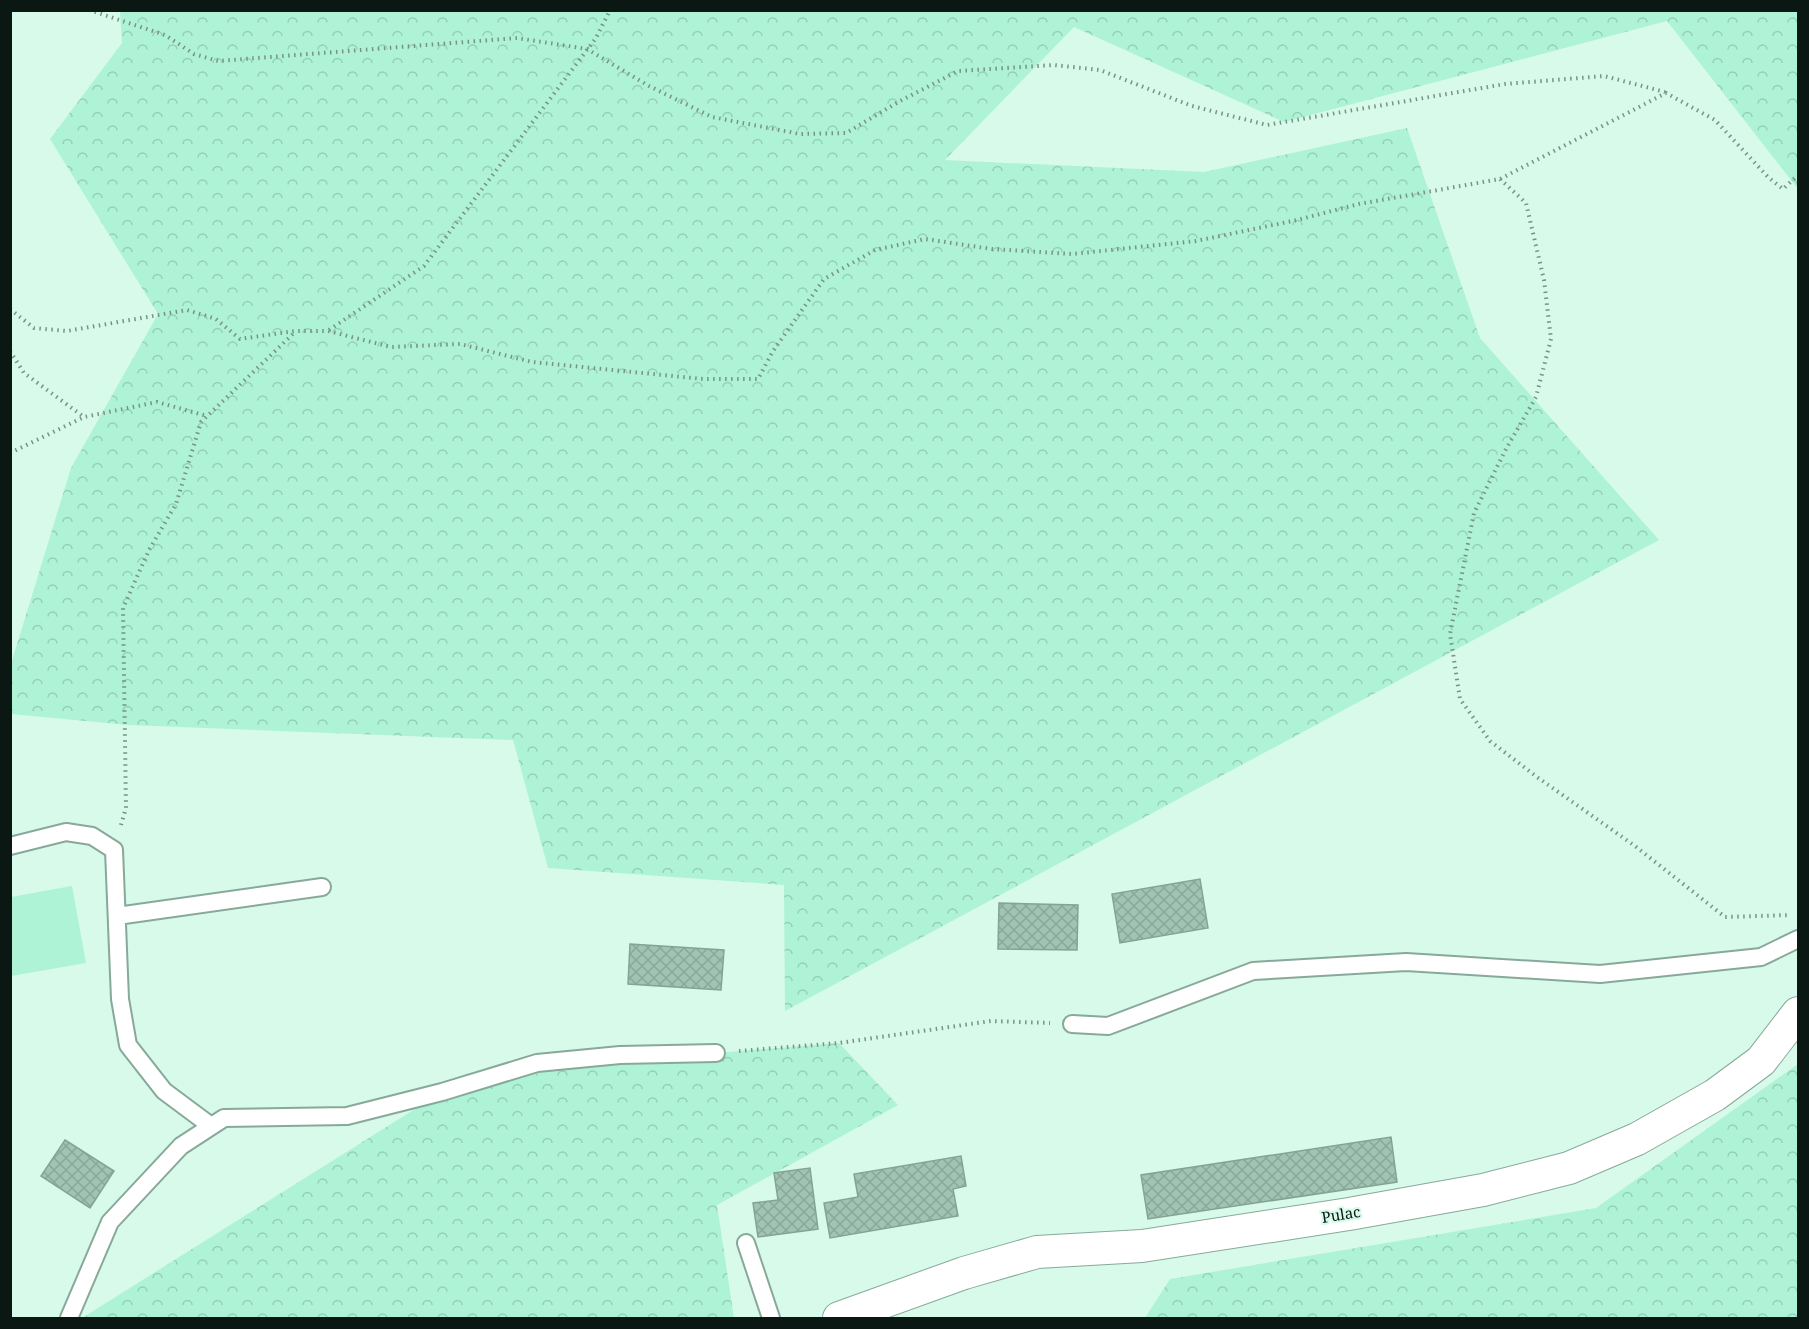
<svg xmlns="http://www.w3.org/2000/svg" width="1809" height="1329" viewBox="0 0 1809 1329" font-family="'Noto Serif',serif">
<style>
.green{fill:#aef3d6}
.forest{fill:url(#forest-crowns)}
.building{fill:url(#building-cross-hatch);stroke:#83a495;stroke-width:1.5}
.lines{fill:none;stroke-linecap:round;stroke-linejoin:round}
.lane-casing{stroke:#88a99a;stroke-width:20}
.street-casing{stroke:#88a99a;stroke-width:34}
.path{stroke:#799287;stroke-width:4;stroke-dasharray:1.5 4.5;stroke-linecap:butt}
.lane{stroke:#fff;stroke-width:16}
.street{stroke:#fff;stroke-width:32}
.labels{text-anchor:middle;stroke-width:4.5;stroke-linejoin:round;paint-order:stroke}
.street-label{font-size:15px;fill:#0a1712;stroke:#d7faea}
</style>
<defs>
<pattern id="forest-crowns" width="20" height="18" patternUnits="userSpaceOnUse" patternTransform="scale(1.5)"><rect width="20" height="18" fill="#aef3d6"/><path d="M2 6a3 3 0 1 1 6 0M12 15a3 3 0 1 1 6 0" fill="none" stroke="#94d0b7"/></pattern>
<pattern id="building-cross-hatch" width="8" height="8" patternUnits="userSpaceOnUse" patternTransform="scale(1.5)"><rect width="8" height="8" fill="#a1c3b4"/><path d="M0 0l8 8M0 8l8-8" fill="none" stroke="#89a79a"/></pattern>
</defs>
<rect width="100%" height="100%" fill="#d7faea"/>
<path class="green" d="M72 886 86 963 11 976V897Z"/>
<path class="forest" d="M120 11H1798V189L1667 21 1284 122 1074 27 945 160 1204 172 1407 128 1480 338 1659 540 785 1011 784 885 548 868 513 740 128 725 11 714V664L71 468 158 314 50 139 122 43Z
M839 1043 898 1105 717 1205 734 1318H82L442 1092 537 1063 716 1053Z
M1798 1064V1318H1145L1170 1279 1596 1208Z"/>
<path class="building" d="M1200 879 1208 928 1120 943 1112 894Z
M999 903 1078 905 1077 950 998 949Z
M630 944 724 950 721 990 628 984Z
M1391 1137 1397 1182 1148 1219 1141 1175Z
M65 1140 114 1171 90 1208 41 1176Z
M961 1156 966 1186 953 1189 958 1216 830 1238 824 1203 858 1197 854 1174Z
M810 1168 818 1229 758 1237 753 1203 778 1200 774 1173Z"/>
<g class="lines">
<g class="lane-casing">
<path id="lane" d="M10 846 66 832 92 836 114 850 120 999 128 1045 164 1091 211 1126
M117 916 322 887
M1072 1024 1108 1026 1253 971 1406 962 1600 974 1761 957 1798 939
M746 1243 771 1318
M69 1318 110 1222 181 1146 224 1118 347 1116 442 1092 537 1063 620 1055 716 1053"/>
</g>
<g class="street-casing">
<path id="street" d="M839 1318 964 1273 1037 1252 1142 1246 1349 1214 1483 1190 1569 1168 1637 1139 1715 1095 1761 1061 1798 1013"/>
</g>
<path class="path" d="M89 10 165 35 194 54 218 61 517 38 587 49 649 86 712 117 800 134 846 133 900 101 958 71 1054 65 1100 70 1192 106 1267 125 1505 84 1604 76 1665 92
M1500 179 1526 203 1544 280 1551 339 1536 397 1506 449 1474 513 1450 634 1460 699 1490 741 1537 777 1635 846 1725 917 1791 915
M10 309 34 328 67 331 187 310 216 319 240 339 295 331H328L391 347 460 344 532 362 703 379H758L773 351 824 279 875 250 925 239 992 249 1072 254 1196 241 1297 220 1359 204 1500 179 1666 93 1715 120 1768 177 1783 189 1798 175
M329 330 424 266 596 38 610 10
M10 351 24 373 84 417
M10 453 84 417 157 402 207 416
M121 825 126 808 123 608 149 550 176 504 201 422 295 332
M739 1051 839 1043 991 1021 1050 1023"/>
<use href="#lane" class="lane"/>
<use href="#street" class="street"/>
</g>
<g class="labels">
<g class="street-label">
<text transform="translate(1341 1215) rotate(-9)" y="5">Pulac</text>
</g>
</g>
<rect width="1809" height="1329" fill="none" stroke="#0a1712" stroke-width="24"/>
</svg>
